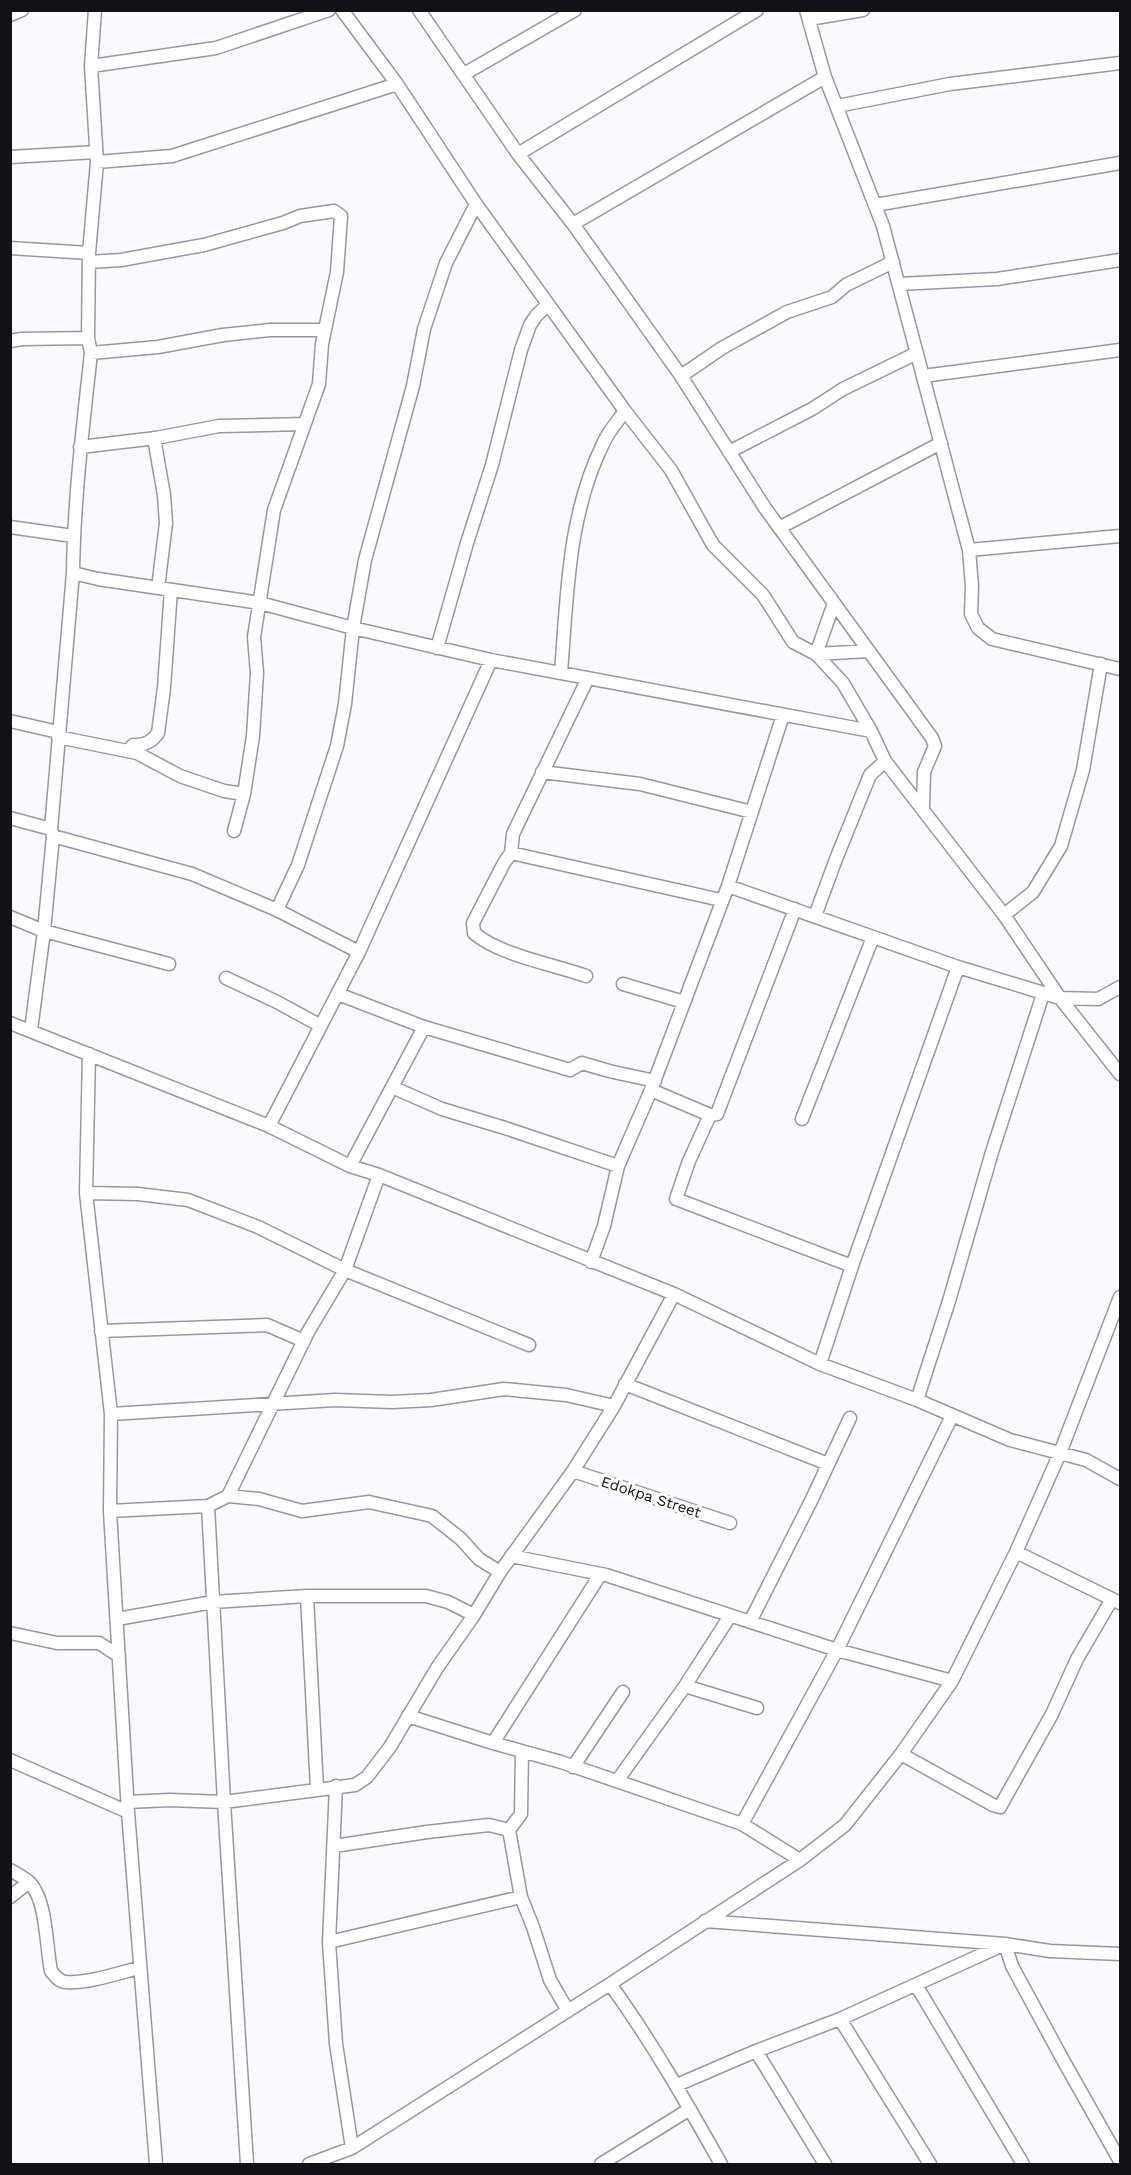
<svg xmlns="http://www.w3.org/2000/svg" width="1131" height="2175" viewBox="0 0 1131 2175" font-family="'Work Sans',sans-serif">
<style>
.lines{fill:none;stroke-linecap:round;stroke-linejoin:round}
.minor-casing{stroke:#9797a0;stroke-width:15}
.minor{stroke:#fff;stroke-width:12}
.labels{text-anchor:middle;stroke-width:6;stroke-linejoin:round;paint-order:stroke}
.street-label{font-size:15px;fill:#121115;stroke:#fff}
</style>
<rect width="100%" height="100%" fill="#fafafe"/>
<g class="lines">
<g class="minor-casing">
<path id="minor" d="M95 10 91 66 97 162 89 253 88 338 91 353C83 426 74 499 73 573L98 579 260 603 353 628 491 660 871 731
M342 10 397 84 476 204 625 411 671 470 713 545 763 595 793 642 816 654 843 683 871 731 885 761 1004 915 1060 998 1120 1074
M419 10 518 154 573 224 681 376 765 508 932 738 935 746 924 772 923 808
M806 10 825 77 883 226 969 550 972 586 971 614 978 628 992 639 1120 669
M10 15 22 10
M809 19 863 10
M91 66 216 48 329 10
M464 74 575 10
M837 106 950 84 1120 63
M518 154 757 10
M10 157 96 152
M97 162 172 156 397 84
M875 205 1120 163
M573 224 825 77
M10 248 89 253
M89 262 121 260 204 245 283 223 300 216 334 211 341 216 337 272 322 344 319 384 274 510 254 637 257 673 253 736 244 794 234 831
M899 284 997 279 1120 260
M10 341 22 339 88 338
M91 353 158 347 223 335 270 330H325
M681 376 722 348 787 312 832 297 846 285 893 262
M923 376 1120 350
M154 438 164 495 166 523 158 588
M80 447 156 438 219 426 304 424
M729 452 812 409 843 389 917 353
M10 527 73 536
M779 528 941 443
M969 550 1120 536
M834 603 816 654 869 651
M437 648 467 543 492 465 521 350 530 325 536 316 544 308 549 305
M561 673C567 596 568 516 602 446 607 433 617 422 625 411
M588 678 513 834 511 853 721 900
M10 721 58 732
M58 737 137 753 180 776 224 791 244 794
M128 751 133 745C144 745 151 743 158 733L164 688 171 590
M542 772 640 784 752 812
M10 818 51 829
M53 836 192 874 277 910 359 952
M511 853 504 863 473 923 474 933C499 955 553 964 586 976
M728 886 958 967 1060 998 1098 999 1120 987
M277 910 298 865 337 746 345 704 353 628 365 560 413 386 424 329 446 263 476 204
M1004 915 1033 892 1061 846 1083 770 1101 664
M815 916 836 859 870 775 885 761
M10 917 44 931 169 964
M226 978 277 1002 321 1026
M623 984 684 1002
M338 994 424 1027 570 1070 582 1063 609 1071 655 1081
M10 1023 269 1126 350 1166 379 1175 674 1294 820 1364 917 1400 1010 1440 1086 1460 1120 1479
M31 1030 44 931 53 836 51 829 73 573
M89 1054 86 1193 111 1414 110 1511 128 1812 156 2164
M392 1087 442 1109 505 1128 618 1166
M651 1090 710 1115 717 1114 795 909
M710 1115 689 1161 676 1199 852 1266
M802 1119 873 937
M269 1126 359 952 491 660
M350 1166 424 1027
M86 1193 138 1194 188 1200 258 1227 345 1270 529 1345
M591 1262 604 1226 618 1166 651 1090 728 886 783 715
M101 1331 267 1325 304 1341
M820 1364 852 1266 958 967
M625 1384 828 1464
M917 1400 949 1301 992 1152 1043 994
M111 1414 335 1400 392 1402 431 1400 504 1389 566 1395 614 1406
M573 1471 730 1523
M228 1496 308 1332 345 1270 379 1175
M208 1506 224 1802 247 2164
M110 1511 208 1506 228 1496 259 1499 302 1511 369 1502 432 1516 461 1539 479 1559 500 1572
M1016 1552 1120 1603
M511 1556 606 1575 837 1650 952 1681
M307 1596 317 1789
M117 1619 213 1602 307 1596H426L448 1602 474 1615
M750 1622 811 1501 850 1418
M10 1633 57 1643H99L119 1656
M685 1686 757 1708
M408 1716 493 1743 561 1762 742 1824 800 1860
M493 1743 600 1575
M901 1754 993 1805 1000 1807 1052 1714 1077 1659 1112 1599
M10 1760 128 1812
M573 1767 623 1692
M617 1781 685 1686 730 1616
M336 1786 329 1942 336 2044 352 2148
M128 1802 169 1800 224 1802 355 1785 367 1777 390 1747 437 1668 474 1615 500 1572 573 1471 614 1406 674 1294
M742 1824 837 1650 952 1416
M509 1830 521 1897 533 1927 550 1980 568 2011
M509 1830 521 1814 522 1751
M334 1846 427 1832 489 1825 509 1830
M10 1870C17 1874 25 1878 30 1883 47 1901 46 1947 51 1971 55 1976 59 1982 66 1982 87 1984 118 1973 139 1968
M10 1897 29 1882
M705 1921 1005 1944 1050 1951 1120 1954
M329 1942 521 1897
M610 1984C652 2042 686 2102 721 2164
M916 1985 1023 2164
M840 2019 930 2164
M756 2051 825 2164
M677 2085 756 2051 840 2019 1005 1944 1012 1966 1063 2060 1120 2161
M309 2164 352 2148 610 1984 800 1860 845 1825 901 1754 952 1681 1016 1552 1060 1453 1120 1297
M601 2164 690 2109"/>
</g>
<use href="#minor" class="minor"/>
</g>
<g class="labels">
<g class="street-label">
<text transform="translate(651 1497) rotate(18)" y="5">Edokpa Street</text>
</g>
</g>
<rect width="1131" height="2175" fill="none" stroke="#121115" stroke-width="24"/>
</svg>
